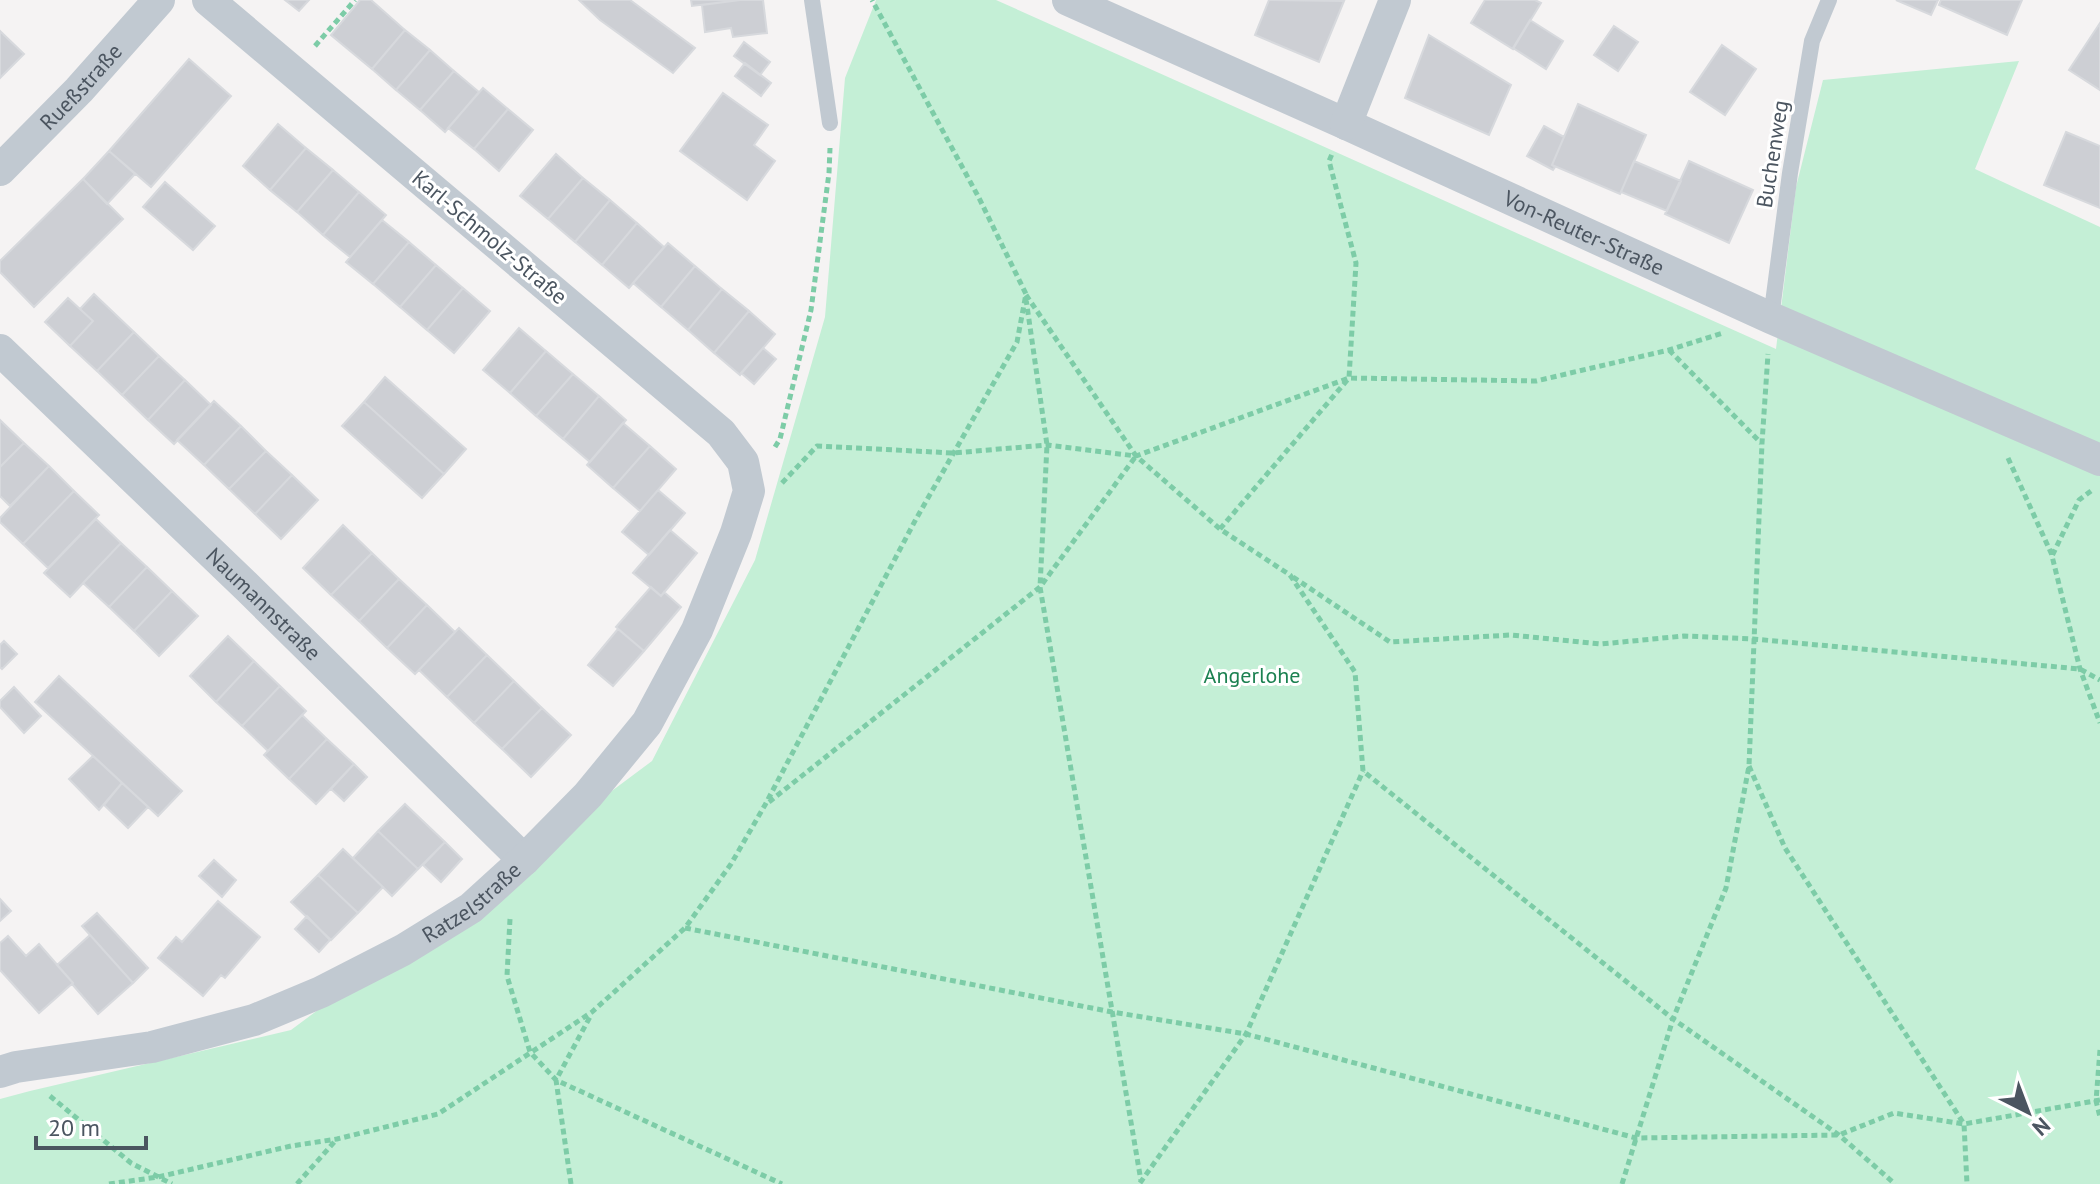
<svg xmlns="http://www.w3.org/2000/svg" width="2100" height="1184" viewBox="0 0 2100 1184" font-family="'PT Sans',sans-serif">
<style>
.green{fill:#c4efd6}
.building{fill:#cdcfd4;stroke:#d7d9dd;stroke-width:2}
.lines{fill:none;stroke-linecap:round;stroke-linejoin:round}
.path{stroke:#7dcca7;stroke-width:5;stroke-dasharray:6 4;stroke-linecap:butt}
.service{stroke:#c1c9d1;stroke-width:16}
.minor{stroke:#c1c9d1;stroke-width:32}
.labels{text-anchor:middle;stroke-width:6;stroke-linejoin:round;paint-order:stroke}
.street-label{font-size:22px;fill:#4b5560;stroke:#fff}
.park-label{font-size:22px;fill:#1c8151;stroke:#fff}
</style>
<rect width="100%" height="100%" fill="#f5f3f3"/>
<path class="green" d="M876 0H996L1776 349 1796 187 1823 80 2019 61 1975 169 2100 227V1184H0V1099L30 1091 291 1030 652 761 755 560 825 317 845 78Z"/>
<path class="building" d="M285 0H309L299 11Z
M360 0H371L405 30 372 69 331 35Z
M579 0H630L695 48 673 73 600 20Z
M691 0H740L692 6Z
M740 0H763L767 33 733 37 731 28 705 32 702 5Z
M1269 0 1344 1 1319 62 1255 35Z
M1485 0H1535L1541 3 1513 49 1471 23Z
M1896 0H1938L1931 15Z
M1941 0H2022L2007 35 1939 5Z
M1530 20 1563 41 1546 69 1513 48Z
M2100 23V90L2069 70Z
M1614 26 1638 42 1618 71 1594 55Z
M405 30 430 50 396 90 372 69Z
M0 31 24 54 0 78Z
M1429 35 1511 85 1489 135 1405 98Z
M744 42 770 62 760 75 734 56Z
M1722 45 1756 69 1725 115 1690 92Z
M430 50 454 71 420 110 396 90Z
M189 59 231 96 151 187 109 151Z
M745 63 771 83 761 96 735 76Z
M454 71 479 92 445 132 420 110Z
M483 88 508 109 474 149 448 128Z
M723 93 768 125 754 145 775 161 747 200 680 151Z
M1578 104 1646 135 1620 194 1552 165Z
M508 109 533 130 499 171 474 149Z
M278 124 306 148 270 190 243 166Z
M1544 126 1564 137 1552 165 1555 167 1553 170 1527 156Z
M2066 132 2100 146V208L2044 185Z
M306 148 333 170 297 212 270 190Z
M109 151 135 174 107 204 83 179Z
M556 154 583 178 548 219 520 196Z
M1634 161 1681 181 1667 211 1621 192Z
M1689 161 1753 190 1729 243 1665 214Z
M333 170 359 192 323 235 297 212Z
M583 178 610 200 575 242 548 219Z
M83 179 123 219 34 307 0 272V261Z
M165 182 215 226 193 250 143 207Z
M359 192 386 215 350 257 323 235Z
M610 200 637 223 602 265 575 242Z
M382 220 409 242 373 284 346 262Z
M637 223 664 247 629 288 602 265Z
M409 242 436 265 400 307 373 284Z
M668 243 695 266 661 307 633 283Z
M436 265 463 288 427 330 400 307Z
M695 266 722 289 688 330 661 307Z
M463 288 490 311 454 353 427 330Z
M722 289 749 311 714 353 688 330Z
M94 294 134 332 97 371 70 346 93 321 80 309Z
M68 298 93 321 70 346 45 322Z
M749 311 775 334 740 375 714 353Z
M519 328 546 351 510 393 483 370Z
M134 332 159 356 122 395 97 371Z
M763 348 776 359 754 384 741 373Z
M546 351 573 374 536 416 510 393Z
M159 356 185 380 148 420 122 395Z
M573 374 599 396 563 439 536 416Z
M385 377 466 449 444 474 364 402Z
M185 380 211 405 174 444 148 420Z
M599 396 626 420 590 462 563 439Z
M214 401 241 426 204 465 177 440Z
M364 402 444 474 422 498 342 426Z
M0 420 24 443 0 467Z
M623 423 650 446 613 488 587 465Z
M241 426 266 451 229 489 204 465Z
M24 443 49 466 10 506 0 496V467Z
M650 446 676 469 640 511 613 488Z
M266 451 292 475 255 514 229 489Z
M49 466 74 491 23 544 0 522V518Z
M292 475 318 500 281 539 255 514Z
M658 490 685 513 649 555 622 532Z
M74 491 99 515 48 568 23 544Z
M96 519 121 543 70 597 44 573Z
M343 525 372 553 331 595 303 568Z
M670 530 697 553 661 596 633 573Z
M121 543 147 567 109 607 83 583Z
M372 553 399 579 359 621 331 595Z
M147 567 172 591 134 631 109 607Z
M399 579 427 605 387 648 359 621Z
M651 587 661 596 664 592 681 607 644 651 616 627Z
M172 591 198 616 159 656 134 631Z
M427 605 455 632 415 674 387 648Z
M459 628 487 655 447 697 419 670Z
M618 629 644 651 613 686 588 665Z
M228 636 254 661 216 702 190 676Z
M4 641 17 654 2 669 0 667V645Z
M487 655 514 681 474 723 447 697Z
M254 661 280 686 242 726 216 702Z
M59 676 182 791 158 816 35 702Z
M514 681 542 708 502 749 474 723Z
M280 686 306 711 268 751 242 726Z
M14 687 41 716 24 733 0 707V701Z
M542 708 571 735 531 777 502 749Z
M302 715 327 739 289 779 264 755Z
M327 739 354 764 316 804 289 779Z
M93 756 122 783 99 810 69 779Z
M354 764 367 777 344 801 331 789Z
M122 783 148 807 128 828 104 805Z
M405 804 445 842 418 869 378 831Z
M378 831 418 869 392 896 353 858Z
M445 842 462 859 441 882 423 865Z
M343 849 383 887 358 913 318 875Z
M214 860 236 880 222 897 199 876Z
M318 875 358 913 331 940 291 902Z
M0 899 11 911 0 921Z
M218 901 260 937 225 978 221 975 203 996 158 958 176 937 182 942Z
M97 913 148 968 133 983 82 926Z
M307 916 330 940 319 952 295 929Z
M90 935 133 983 98 1014 72 984 73 983 57 965Z
M8 936 26 956 39 944 73 983 39 1013 0 970V943Z"/>
<g class="lines">
<path class="path" d="M315 46 355 0
M1026 295 1136 456 1220 529 1290 575 1355 672 1363 771 1673 1019 1839 1135 1895 1184
M1026 299 1047 445 1040 587 1141 1181
M1669 350 1761 443
M775 447 780 439 811 310 829 173 830 148
M2008 458 2052 555
M782 483 817 446 953 453 1047 445 1136 456 1349 378 1536 381 1669 350 1723 333
M2091 491 2079 500 2052 556 2080 669 2100 723
M1220 529 1349 378 1356 263 1329 161 1332 154
M1293 577 1390 642 1511 635 1601 644 1684 636 1753 639 2080 669 2100 680
M1749 766 1785 848 1964 1124 1967 1184
M769 802 1040 587 1136 456
M510 919 507 976 530 1052 556 1080 782 1184
M685 928 1112 1012 1246 1034 1636 1138 1839 1135 1894 1113 1964 1124 2100 1100
M2100 1050 2096 1101 2100 1117
M50 1096 131 1163 172 1184
M1140 1183 1246 1034 1363 771
M109 1184 158 1177 291 1146 337 1139 438 1114 592 1012 685 928 731 864 765 805 916 519 1017 342 1026 294 979 198 872 0
M297 1184 336 1140
M571 1184 556 1080 591 1015
M1622 1184 1673 1019 1726 888 1749 766 1762 443 1768 354"/>
<path class="service" d="M812 0 830 123
M1771 318 1790 173 1812 41 1829 0"/>
<g class="minor">
<path id="s1" d="M1068 0 1346 124 1771 318 2100 460"/>
<path d="M1346 124 1395 0"/>
<path id="s2" d="M0 170 79 90 159 0"/>
<path id="s3" d="M0 350 248 588 524 860"/>
<path id="s4" d="M0 1072 16 1067 152 1047 254 1020 321 992 403 950 471 908 524 860 588 795 647 723 697 630 736 533 749 491 743 462 721 433 208 0"/>
</g>
</g>
<g class="labels">
<g class="street-label">
<text dy="8" stroke="none"><textPath href="#s2" startOffset="116">Rueßstraße</textPath></text>
<text transform="translate(1772 154) rotate(-81)" y="8">Buchenweg</text>
<text dy="8" stroke="none"><textPath href="#s1" startOffset="566">Von-Reuter-Straße</textPath></text>
<text transform="translate(490 237) rotate(40)" y="8">Karl-Schmolz-Straße</text>
<text dy="8" stroke="none"><textPath href="#s3" startOffset="366">Naumannstraße</textPath></text>
<text dy="8" stroke="none"><textPath href="#s4" startOffset="508">Ratzelstraße</textPath></text>
</g>
<g class="park-label">
<text x="1252" y="683">Angerlohe</text>
</g>
</g>
<g transform="translate(2028 1112) rotate(138)" stroke="#ffffff" stroke-width="6" paint-order="stroke">
<path d="M0-6L14 30L0 20L-14 30Z" fill="#4b5560"/>
<text y="-12" font-size="22" font-weight="bold" text-anchor="middle" fill="#4b5560">N</text>
</g>
<path d="M36 1136v12h110v-12" fill="none" stroke="#4b5560" stroke-width="4"/>
<text x="48" y="1136" font-size="24" fill="#4b5560" stroke="#ffffff" stroke-width="6" paint-order="stroke">20 m</text>
</svg>
